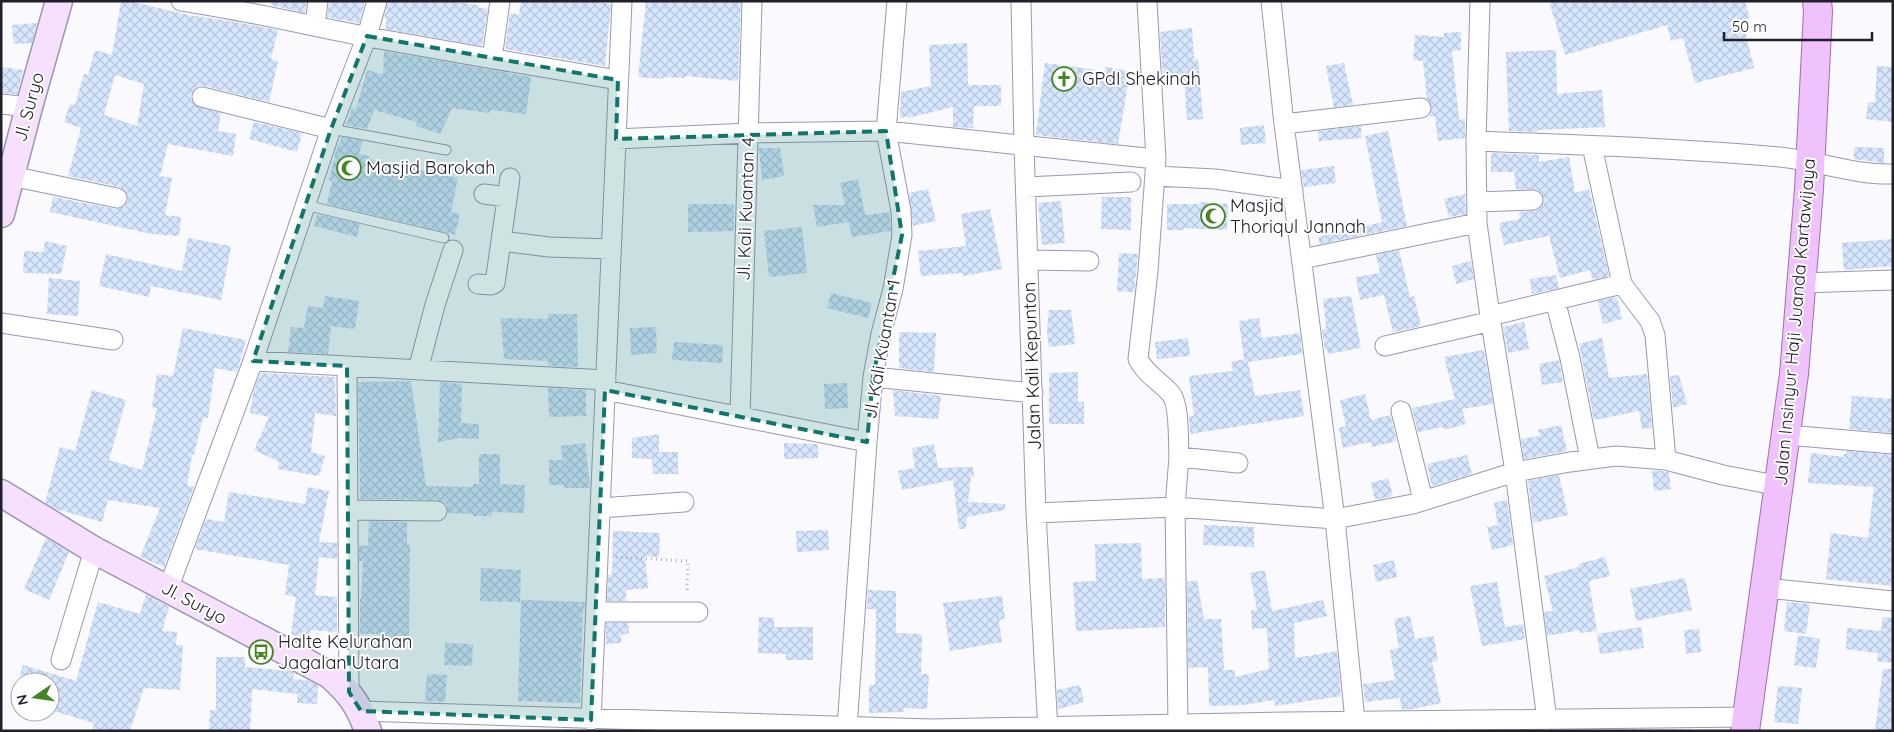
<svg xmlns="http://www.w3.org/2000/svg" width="1894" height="732" viewBox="0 0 1894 732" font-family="Quicksand,sans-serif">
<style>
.building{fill:url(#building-cross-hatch);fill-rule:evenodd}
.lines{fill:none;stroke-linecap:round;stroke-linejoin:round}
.service-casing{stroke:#9a98b2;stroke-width:11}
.minor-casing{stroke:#9a98b2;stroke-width:21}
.secondary-casing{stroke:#9a98b2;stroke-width:29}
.primary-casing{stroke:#9f6eb2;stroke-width:30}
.path{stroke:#b0b0b6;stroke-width:3;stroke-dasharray:1 4;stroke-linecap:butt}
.service{stroke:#fff;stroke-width:9}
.minor{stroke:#fff;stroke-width:19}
.secondary{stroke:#f7e0fe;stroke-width:26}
.primary{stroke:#efc1fd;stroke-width:28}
.marked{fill:#0f766e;fill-opacity:0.2;stroke:#0f766e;stroke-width:4;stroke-dasharray:10 6;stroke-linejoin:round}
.labels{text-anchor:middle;stroke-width:4;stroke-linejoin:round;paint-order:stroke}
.poi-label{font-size:18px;fill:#20202a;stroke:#fff;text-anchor:start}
.street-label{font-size:18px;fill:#20202a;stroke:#fff}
</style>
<defs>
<pattern id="building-cross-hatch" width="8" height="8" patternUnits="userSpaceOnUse" patternTransform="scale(1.25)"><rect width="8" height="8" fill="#d5e6fe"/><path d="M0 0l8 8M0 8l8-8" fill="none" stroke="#b7c5da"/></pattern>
</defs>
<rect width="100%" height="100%" fill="#f9f9fe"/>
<path class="building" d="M121 1H129L188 15 235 22 278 30 271 59 278 61 269 102 205 86H198L191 94V100L195 105 221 113 218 131 236 134 233 156 168 144 160 176 172 178 165 215 181 217 179 236 152 234 50 212 53 197 115 209 125 206 128 201 127 194 120 187 68 176 81 128 64 122 70 104 75 105 84 74 88 75 95 50 112 55ZM115 75 144 84 137 126 104 115Z
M271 1H307L305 13 271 5Z
M329 1H365L359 23 327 17Z
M388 1H449L478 5V7L488 9 482 46 386 29V17L384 18Z
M521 1H591L611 4 605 66 505 49 510 13 519 15Z
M646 1H741L738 81 685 76V78L663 77V79L638 77Z
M1549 1H1745L1750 18 1742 20 1754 68 1695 83 1683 38 1671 41 1667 25 1565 55Z
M37 23 32 43 14 44 12 25Z
M1192 28 1194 59H1198L1203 119 1187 120 1184 76 1163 78 1160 32Z
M1461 32V50L1452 51 1459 120 1465 119V138L1438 141 1435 116 1429 117 1432 107 1427 99 1423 61 1413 60 1415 35 1444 37V33Z
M967 43 968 85H1001V106H974L973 128 953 127V107L908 118V116L900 118 901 92 931 86 929 45Z
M1556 50 1557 94 1602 90 1605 127 1537 130V132L1509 131 1506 52Z
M384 51 531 77 526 114 490 110V113L452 108 440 134 416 126 417 122 374 110 367 129 346 125 352 108 356 109 367 70 383 75Z
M1045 63 1105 71V67L1130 71 1118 144 1036 135Z
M1344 63 1353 105 1334 107 1326 66Z
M1877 66 1893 67V122L1866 119 1868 102 1875 103Z
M1 67 23 70 17 94 1 93Z
M254 122 302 133 297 152 249 139Z
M1264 125 1266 143 1241 145 1240 128Z
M1361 126 1362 138 1319 141 1318 131Z
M1388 131 1407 226 1320 244 1318 237 1382 222 1365 136Z
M342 137 363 141 359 154 370 156 369 159 458 178 451 212 460 214 455 235 327 204 332 181 329 180 336 150Z
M1854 147 1884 148V163L1854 159Z
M759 148H780L784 176 762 180Z
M1491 153 1539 155V162L1569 157 1575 193 1589 189 1609 276 1593 280 1590 270 1560 278 1549 236 1504 245 1499 223 1520 219 1519 212 1539 210 1543 205 1544 199 1542 194 1538 190 1516 189 1514 172H1491Z
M1334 166 1336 183 1304 187 1301 170Z
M858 179 865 215 890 212 891 231 852 237 849 222 817 227 813 205H845L840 183Z
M928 189 936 221 913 226 909 193Z
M1465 194 1466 214 1449 217 1444 199Z
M1102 197H1131V230L1101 229Z
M1061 201 1065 243 1042 245 1038 203Z
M1199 202 1228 204 1227 230 1184 228V230H1167V204H1199Z
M688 204H734V231L688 232Z
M990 209 1002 269 963 276V273L921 276 918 251 966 246 961 214Z
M317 214 360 224 357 237 314 226Z
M802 227 807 273 769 277 764 231Z
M188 238 231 246 221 300 151 286 149 297 99 286 106 254 182 271Z
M1893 239V266L1844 270 1842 243Z
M45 241 67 246 61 274 23 273 24 251 43 252Z
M1399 250 1410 297 1414 296 1421 326 1393 332 1384 295 1360 300 1356 277 1380 273 1376 255Z
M1119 253 1138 254 1134 292 1117 291Z
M1471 261 1474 279 1456 284 1452 266Z
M1556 275 1559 288 1532 294 1530 279Z
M49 278 80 281 78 316 47 314Z
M831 293 872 303 868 318 827 308Z
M325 296 359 301 355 329 331 326 328 354 288 352 291 327 304 328 308 306 323 308Z
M1351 296 1361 348 1328 354 1327 350H1325L1322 329H1326L1323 299Z
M1617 297 1622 319 1603 324 1598 301Z
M1049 310H1071L1075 344 1049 347 1047 332Z
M548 314H577L578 367 548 366V361L504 359 501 318 548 319Z
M1259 318 1262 338 1300 333 1302 354 1248 362 1255 396 1300 390 1304 416 1190 434 1189 416H1194L1189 376 1233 371 1231 362 1244 359 1239 321Z
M1524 322 1529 349 1508 353 1503 327Z
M656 327 657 353 631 355 630 328Z
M183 328 246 340 237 372 215 368 208 418 203 417 194 455H192L187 485 194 487 164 567 140 557 160 508 108 500 102 522 56 509 45 503 60 447 75 451 92 390 126 400 109 460 142 470 157 408 152 407 157 374 173 376Z
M899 332 936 333 934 372 899 368Z
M1188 338 1190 356 1157 359 1155 342Z
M1602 338 1609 378 1647 374 1652 428 1642 429 1639 411 1594 420 1579 344Z
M674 342 723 345 722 363 672 360Z
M1484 350 1493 404 1462 409 1466 424 1444 430 1443 427 1418 432 1412 408 1455 399 1444 357Z
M1559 360 1563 382 1542 385 1539 364Z
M1078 372V402H1084V424H1049V373Z
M261 373 335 377 336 416 315 413 311 452 325 456 319 476 278 469 279 462 254 450 269 417 250 413 254 389Z
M1679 375 1687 404 1673 408 1670 376Z
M411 381 426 486 473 487V484H479V454H500V484L525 485 524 513 492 512V516H473V514L448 513 447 505 442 501 437 500 360 499 358 382Z
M440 382 462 384 461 423 479 424V439L460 438 438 442Z
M847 383 848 408 825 409 824 384Z
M548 388 586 390V416L549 417Z
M893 390 941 396 938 419 895 416Z
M1365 394 1371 420 1390 415 1397 441 1372 447 1371 442 1343 448 1339 428 1346 426 1340 400Z
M1852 396 1893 399V433L1849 429Z
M1561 425 1567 451 1524 459 1521 439 1540 436 1538 430Z
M659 434V452H678V474H653L652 459 632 458V438Z
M585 443 590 488H564V485H549V460H563L561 446Z
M784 443 818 444V458L784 459Z
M934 444 938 468 973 467 974 476 971 477 968 502 1005 504V510L967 517 966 529H959L953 480 902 490 898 471 915 468 912 448Z
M1847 451 1893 455V569L1891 586 1826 579 1831 533 1868 538 1874 487 1808 483 1811 453 1844 457V454H1847Z
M1467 455 1472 474 1432 486 1427 464Z
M1652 470 1669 472 1671 489 1654 491Z
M1559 475 1568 515 1533 523 1528 481Z
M1388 478 1393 496 1375 500 1371 483Z
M308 487 329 491 319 542 337 543V559L319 557 315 595 337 597V632L310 630V637L291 635 296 597 285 595 289 565 195 549 206 519 224 522 229 492 305 504Z
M1507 500 1513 545 1492 550 1487 527 1498 525 1494 503Z
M369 521 407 522V544H410L409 636H399L398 640H379V634H360V599H361L363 561H359V545L368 546Z
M1204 525 1254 527V547L1203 545Z
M828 530 829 550 797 552 796 531Z
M613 531 660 533 659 557 645 556 648 588 626 590V601H607L608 575H612Z
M46 538 69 552 49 600 24 589Z
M1141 543 1142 579 1165 578V627L1076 631 1073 582 1096 581 1095 544Z
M1605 557 1610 576 1589 581 1597 631 1580 633V630L1547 636 1544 612 1553 611 1544 576 1579 567 1578 564Z
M1394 560 1397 577 1376 582 1373 565Z
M481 568 521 570 520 602 480 601Z
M1265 570 1272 611 1323 600 1327 616 1294 623 1295 658 1337 651 1341 696 1275 706 1274 700 1243 705 1209 706 1208 667 1188 668 1187 582 1197 580 1204 619H1221L1224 670H1235V677L1269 669 1267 628 1252 629 1251 610H1257L1250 573Z
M1685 578 1692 610 1636 621 1630 589Z
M1497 582 1505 627 1523 624 1525 639 1482 646 1470 586Z
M868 590 896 591V633L922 634 921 674H929L927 709 904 708V712L869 713V685H875L876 609H867Z
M146 594 169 607 162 631 177 632 176 645H183L180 690 144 688 130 731H92L94 723 50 710V682H18L23 665 76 681 98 602 140 614Z
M1002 596 1005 619 999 620 1002 642 950 651 943 603Z
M521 600 585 602 584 613 583 607 580 703 518 701Z
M1787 602 1810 604 1806 634 1784 631Z
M1410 616 1415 639 1434 636 1438 661 1432 662 1441 703 1412 709 1402 710 1400 698 1365 702 1363 684 1395 680 1390 650 1399 648 1394 619Z
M759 617 774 618V627H813V660H786V654L758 653Z
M1883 617 1893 618V663L1877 661 1878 653 1846 649 1847 628 1881 631Z
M606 623H628L629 633 621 635V643L606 644Z
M1641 627 1644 648 1600 654 1597 634Z
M1699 629 1701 652 1686 654 1684 630Z
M1798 635 1820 639 1816 668 1794 665Z
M445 643 473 644 472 666 444 665Z
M216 657H245V667L291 671 294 673 293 679 307 680 318 685 317 704 297 703 298 694 252 689 250 731H209L210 710H216Z
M1883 669H1893V731H1875Z
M427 674 447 675 445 702 425 701Z
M1080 685 1084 702 1058 709 1057 690Z
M1778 686 1802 688 1798 724 1774 722Z"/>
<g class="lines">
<g class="service-casing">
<path id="service" d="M331 129 446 150
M305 205 444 238"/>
</g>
<g class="minor-casing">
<path id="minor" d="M181 1C244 10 306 25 368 37 451 52 535 66 618 80
M1021 1 1024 145 1036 513 1048 731
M1147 1 1156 159 1148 271 1138 359C1146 375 1160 381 1171 394 1180 405 1178 442 1179 457
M1271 1 1284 124 1335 519 1355 721
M1480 1 1476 141C1577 145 1679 148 1780 157 1818 161 1854 175 1893 174
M315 26 318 1
M492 59 500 1
M202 97 331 129
M1 104 29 107
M1284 124 1421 108
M616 139 749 133 886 131 1156 159
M1476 141 1477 223 1490 316 1622 284
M1592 146 1622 284 1650 321 1655 335 1666 460
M11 176 117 198
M1155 176 1215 179 1293 190
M1026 187 1131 182
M484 194 507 197
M1477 202 1533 200
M501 241 549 247 611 249
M1302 259 1477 223
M1028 260 1089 261
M1801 283 1893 280
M478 284 491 285 495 283 510 178
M1555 300 1570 358 1590 459
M1490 316 1515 472 1547 720
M1 323 113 340
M1385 346 1492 321
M253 361 606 380
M347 366 349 692
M418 370 435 305 453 250
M873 377 1033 393
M605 390 867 442
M1401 411 1423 500
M740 417 752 1
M1787 435 1893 444
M600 508 684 502
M348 510 437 511
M1036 513 1175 507 1179 457 1238 463
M1765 588 1893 601
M168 589 253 361 331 129 367 36 377 1
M596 612H698
M61 660 94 550
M361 711 931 729 1289 722 1747 717
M591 720 622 1
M1178 724 1175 507 1335 519 1413 504 1515 472 1570 462 1616 456 1666 460 1723 475 1780 486
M847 728 867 442 873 377 881 334 893 289 902 235 901 211 886 131 897 1"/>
</g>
<g class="secondary-casing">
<path id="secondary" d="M1 214 29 107 59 1
M1 493 94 550 330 675C350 693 359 705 368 731"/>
</g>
<g class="primary-casing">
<path id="primary" d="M1745 731 1794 374 1809 189 1818 11 1817 1"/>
</g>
<path class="path" d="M616 557 688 561 687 590"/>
<use href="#service" class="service"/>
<use href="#minor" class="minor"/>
<use href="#secondary" class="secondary"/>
<use href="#primary" class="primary"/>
</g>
<path class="marked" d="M367 36 618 80 616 139 886 131 902 235 873 377 867 442 605 390 591 720 361 711 349 692 347 366 253 361 331 129Z"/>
<defs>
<g id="church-ring" transform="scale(1.25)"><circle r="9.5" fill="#fff" stroke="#458525" stroke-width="1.5"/><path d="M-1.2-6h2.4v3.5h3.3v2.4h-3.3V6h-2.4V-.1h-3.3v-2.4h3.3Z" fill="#458525"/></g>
<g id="mosque-ring" transform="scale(1.25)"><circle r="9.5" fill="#fff" stroke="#458525" stroke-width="1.5"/><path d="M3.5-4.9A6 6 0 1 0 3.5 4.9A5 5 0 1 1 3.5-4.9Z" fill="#458525"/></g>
<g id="bus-ring" transform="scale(1.25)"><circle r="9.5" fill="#fff" stroke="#458525" stroke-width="1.5"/><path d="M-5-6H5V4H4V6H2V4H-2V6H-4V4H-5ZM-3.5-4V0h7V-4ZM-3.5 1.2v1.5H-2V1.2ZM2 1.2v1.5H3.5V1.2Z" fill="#458525"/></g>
</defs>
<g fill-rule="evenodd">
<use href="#church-ring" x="1064" y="79"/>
<use href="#mosque-ring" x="349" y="168"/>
<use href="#mosque-ring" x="1213" y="216"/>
<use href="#bus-ring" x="261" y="652"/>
</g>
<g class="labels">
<g class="poi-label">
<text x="1082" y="85">GPdI Shekinah</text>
<text x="366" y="174">Masjid Barokah</text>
<text x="1230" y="212">Masjid<tspan x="1230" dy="21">Thoriqul Jannah</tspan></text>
<text x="278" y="648">Halte Kelurahan<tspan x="278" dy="21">Jagalan Utara</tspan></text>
</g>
<g class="street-label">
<text transform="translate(29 107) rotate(-75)" y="6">Jl. Suryo</text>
<text transform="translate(746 209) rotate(-88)" y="6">Jl. Kali Kuantan 4</text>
<text transform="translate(1795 322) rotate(-85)" y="6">Jalan Insinyur Haji Juanda Kartawijaya</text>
<text transform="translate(882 349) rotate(-80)" y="6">Jl. Kali Kuantan 1</text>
<text transform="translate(1032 366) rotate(-92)" y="6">Jalan Kali Kepunton</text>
<text transform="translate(194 603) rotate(28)" y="6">Jl. Suryo</text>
</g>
</g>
<rect width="1894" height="732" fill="none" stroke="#20202a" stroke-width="5"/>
<g transform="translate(35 697) rotate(257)"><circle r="24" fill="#ffffff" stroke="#a6a6aa"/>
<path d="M0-4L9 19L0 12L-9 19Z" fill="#458525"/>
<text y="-8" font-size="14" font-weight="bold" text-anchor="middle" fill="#20202a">N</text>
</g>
<path d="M1724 32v8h148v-8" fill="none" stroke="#20202a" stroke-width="2.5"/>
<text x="1732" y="32" font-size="15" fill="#20202a" stroke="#ffffff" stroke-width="4" paint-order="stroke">50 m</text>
</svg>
